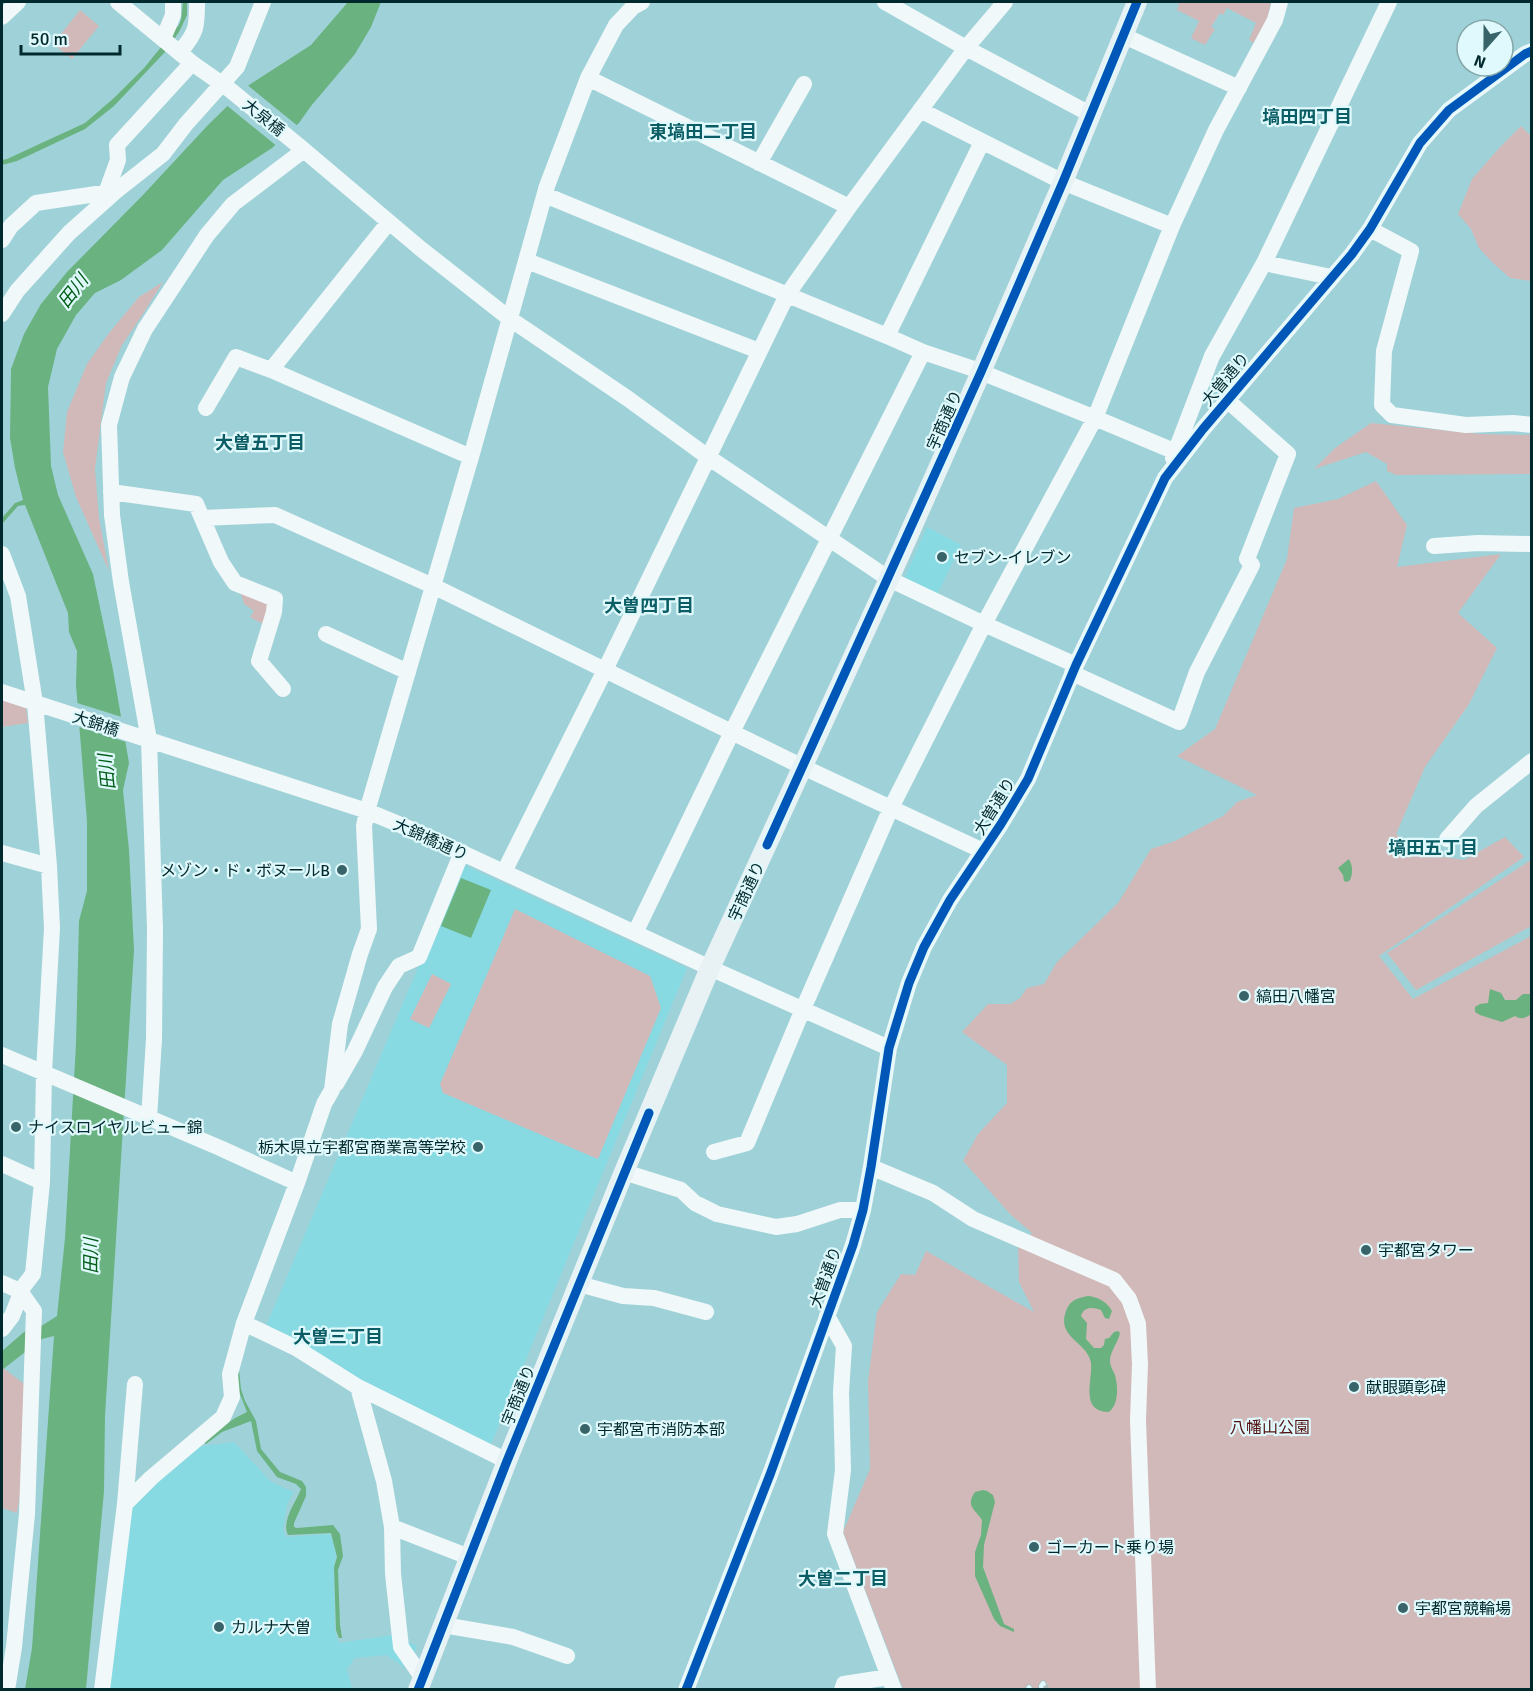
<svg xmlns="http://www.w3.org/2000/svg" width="1533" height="1691" viewBox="0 0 1533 1691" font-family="Signika,'Noto Sans JP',sans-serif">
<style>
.built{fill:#87d9e2}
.green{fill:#d0b9b8}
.water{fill:#6ab27f}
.pier{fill:#9fd2d8}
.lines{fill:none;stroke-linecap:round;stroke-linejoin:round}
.minor{stroke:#f1f8f9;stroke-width:16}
.major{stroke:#e8f1f4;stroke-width:20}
.rail-casing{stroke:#afbebf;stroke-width:6}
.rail{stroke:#e0f9fc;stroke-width:4;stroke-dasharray:11;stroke-linecap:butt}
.cycleway-casing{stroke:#e0f9fc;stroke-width:13}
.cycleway{stroke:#0057b8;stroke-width:9}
.poi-dot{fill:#386469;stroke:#e0f9fc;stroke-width:2}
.labels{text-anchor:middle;stroke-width:4.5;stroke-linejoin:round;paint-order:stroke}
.street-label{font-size:16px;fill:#00292d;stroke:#e0f9fc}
.poi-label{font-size:16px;fill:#00292d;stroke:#e0f9fc;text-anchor:start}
.park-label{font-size:16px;fill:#531010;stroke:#e0f9fc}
.neighbourhood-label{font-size:18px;font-weight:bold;fill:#0a5d64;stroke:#e0f9fc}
.water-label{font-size:18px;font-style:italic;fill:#005e16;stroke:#e0f9fc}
</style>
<rect width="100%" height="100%" fill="#9fd2d8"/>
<path class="built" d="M927 527 961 545 937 595 904 579Z
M462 864 687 968 490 1447 363 1385 266 1326Z
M234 1442 271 1482 294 1492 287 1504 283 1530 286 1537 330 1534 335 1548 336 1557 334 1567 335 1632 339 1643 392 1635 417 1646 409 1670 386 1655 355 1658 347 1669 352 1689 109 1690 130 1506 195 1447Z"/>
<path class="green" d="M1175 2H1271L1267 20 1253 43 1249 40 1256 23 1227 8 1223 15 1220 13 1211 27 1215 29 1205 45 1191 38 1199 21 1177 10 1179 4Z
M80 10 99 26 72 59 53 44Z
M1521 126 1531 136V281L1510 278 1492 262 1479 248 1471 229 1458 214 1472 179 1501 146Z
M163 282 141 317 122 345 106 383 95 469 99 518 109 571 76 497 63 452 67 412 87 364 109 333 139 297Z
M1371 423 1481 434 1531 435V474L1396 475 1387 471V464L1366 452 1314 469 1335 448Z
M1376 481 1407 525 1397 567 1501 554 1458 613 1497 648 1469 704 1425 767 1396 834 1414 852 1464 860 1505 837 1524 857 1379 956 1413 999 1531 936V1689H903L843 1532 870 1469 868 1381 877 1312 901 1274 915 1275 926 1251 1034 1312 1019 1282 1018 1246 1032 1233 1010 1214 963 1161 978 1134 1007 1103V1065L962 1032 988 1004H1010L1020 998 1027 988 1044 984 1057 962 1118 903 1151 849 1175 841 1223 816 1237 802 1257 795 1177 756 1215 729 1287 559 1294 508 1338 499Z
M240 591 269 605 265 625 250 617 254 611 244 604Z
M2 700 26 708 28 723 2 727Z
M1531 860V926L1416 990 1387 953Z
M515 909 650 976 661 1008 598 1159 443 1093 440 1084Z
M432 974 451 984 429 1028 410 1019Z
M3 1368 27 1386 22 1484 17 1513 2 1508Z"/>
<path class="water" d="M183 2H187V15L179 32 165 52 114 106 85 129 17 161 2 165V160L7 159 85 123 115 97 144 68 179 25 181 20Z
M348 2H381L371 27 355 54 311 106 299 123 272 148 223 180 162 250 121 280 95 293 76 315 57 349 48 387 51 466 58 495 93 574 113 670 129 763 123 790 129 850 134 950 105 1416 104 1491 86 1689H25L32 1648 54 1336 42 1339 2 1370V1351L24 1332 43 1325 57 1316 65 1238 76 1044 79 921 87 891V821L76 685 77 651 69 632 68 613 25 505 18 506 2 524V518L15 503 23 500 15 468 10 438 11 369 24 334 41 304 67 272 142 196 208 125 249 85 311 45Z
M1349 859C1353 867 1353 873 1350 880L1347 882 1344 881 1343 875 1338 868Z
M461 878 491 890 471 938 441 926Z
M1490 989 1501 993 1505 1000H1516L1523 994H1531V1014C1526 1018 1521 1020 1515 1016L1502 1022 1480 1015 1475 1012V1007L1480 1004 1488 1003Z
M1088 1296C1098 1297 1107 1302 1112 1311L1109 1319 1105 1318 1101 1310C1093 1307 1084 1306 1081 1316L1087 1323 1086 1339 1094 1348H1101L1104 1345 1105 1339 1109 1338 1114 1332 1118 1331 1120 1333C1118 1343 1110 1351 1110 1361 1110 1366 1113 1370 1115 1375 1118 1386 1119 1404 1109 1412 1079 1412 1093 1379 1091 1363 1088 1342 1056 1338 1066 1311 1070 1300 1077 1298 1088 1296Z
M237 1370H239L241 1389 245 1401 256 1421 261 1449 280 1472 302 1481 306 1487V1496L294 1523V1527L297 1528 333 1525 340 1534 343 1556 338 1570 340 1625 342 1638H339L336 1630 334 1567 337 1557 331 1533 288 1535C281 1521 296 1502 301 1489L296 1484 277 1477 257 1451 251 1421 222 1432 206 1444 202 1441 235 1418 247 1412 238 1389Z
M983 1490 987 1491 993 1495 995 1502 984 1545 983 1567 1004 1624 1014 1629V1632L1000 1626 994 1619 975 1576V1552L981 1535 982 1520C975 1509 965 1506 975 1492Z"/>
<path class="pier" d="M246 84 299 127 278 147 225 104Z
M74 702 125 718 129 743 76 726Z"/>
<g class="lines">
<path class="minor" d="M118 2 192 63 229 89 299 146 421 249 510 319 627 398 708 457 889 579 984 624 1076 665
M885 2 966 48 1090 114
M2 17 18 2
M1124 36 1239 88
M163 39 173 15V2
M180 52C197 32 197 27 197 2
M588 78 849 207
M920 110 1063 182 1172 226
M759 163 804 84
M106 193 118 160 117 145 192 63
M545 195 887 336 923 352 971 368 1095 418 1176 452
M389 222 271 370 471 457
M1370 229 1411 251 1384 351 1382 405 1392 415 1466 425 1513 423 1532 425
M2 240 11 226 36 203 116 191
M527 261 759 351
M1264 263 1331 277
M2 314 17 291 69 233 116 191 163 154 186 124 237 67 263 2
M887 336 982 142
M206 408 236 357 271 370
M1173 458 1212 356 1264 263 1389 2
M111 492 196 504 202 518 275 515 433 586 803 767 983 851
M202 518 221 562 235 583 275 599 274 612 259 661 283 689
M1434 546 1478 543 1532 544
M2 554 18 596 35 703 49 866 52 928 44 1072 42 1182 33 1274 20 1291 34 1311 27 1514 14 1647 7 1690
M326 634 408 672
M1072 673 1179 722 1197 672 1252 565 1247 559 1288 454 1227 400
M2 692 367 811 415 831 719 972 889 1048
M1447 839 1476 806 1532 761
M2 853 49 866
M504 872 605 670 787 295 849 207 966 48 1005 2
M635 933 732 732 923 352
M2 1055 220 1148 297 1183
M336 1084 355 1051 385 987 399 966 419 957 462 852
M149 1118 154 1039 155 930 149 740 121 582 112 515 109 425 122 377 145 329 207 235 233 204 304 150
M714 1152 747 1143 803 1009 891 808 984 624 1095 418 1172 226 1216 130 1275 20 1280 2
M2 1164 42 1182
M871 1167 933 1193 973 1219 1114 1280 1129 1299 1138 1324 1140 1364 1138 1420 1148 1690
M624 1172 681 1190 695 1203 717 1214 776 1227 797 1224 840 1210H863
M2 1283 20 1291
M579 1284 623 1296 654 1298 706 1312
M827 1316 844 1346 841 1392 843 1470 835 1534 894 1690
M244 1323 296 1348 358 1387 507 1461
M2 1329 12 1316 21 1293
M358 1387 384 1481 392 1527 393 1574 401 1647 422 1677
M125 1504 135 1384
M392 1527 469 1557
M443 1625 513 1637 567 1656
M102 1690 125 1504 151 1478 223 1417 232 1397 230 1374 244 1323 297 1183 324 1104 332 1090 340 1024 360 954 369 929 364 826 367 811 471 457 547 186 588 78 616 25 633 7 642 2
M686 1690 771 1472 853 1245 863 1210 871 1167 889 1048 909 983 924 947 950 900 1001 824 1028 779 1076 665 1165 478 1203 429 1352 254 1370 229 1420 143 1449 110 1525 54 1532 51
M842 1690 844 1684 889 1677"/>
<path class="major" d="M418 1690 507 1461 624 1172 710 968 889 579 981 372 1063 182 1137 2"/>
<g class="rail-casing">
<path id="rail" d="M1027 1690 1029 1687 1031 1690
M1042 1690 1041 1686 1043 1683 1047 1690"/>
</g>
<use href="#rail" class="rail"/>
<g class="cycleway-casing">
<path id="cycleway" d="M767 845 981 372 1063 182 1137 2
M418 1690 507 1461 649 1113
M686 1690 771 1472 853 1245 863 1210 871 1167 889 1048 909 983 924 947 950 900 1001 824 1028 779 1076 665 1165 478 1203 429 1352 254 1370 229 1420 143 1449 110 1525 54 1532 51"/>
</g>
<use href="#cycleway" class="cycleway"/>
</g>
<g class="poi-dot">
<circle cx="942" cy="557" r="6"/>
<circle cx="342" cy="870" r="6"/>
<circle cx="1244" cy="996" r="6"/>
<circle cx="16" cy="1127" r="6"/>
<circle cx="478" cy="1147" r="6"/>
<circle cx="1366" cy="1250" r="6"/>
<circle cx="1354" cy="1387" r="6"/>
<circle cx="585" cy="1429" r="6"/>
<circle cx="1034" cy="1547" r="6"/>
<circle cx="1403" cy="1608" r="6"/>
<circle cx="219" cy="1627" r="6"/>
</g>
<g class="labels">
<g class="street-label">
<text transform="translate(264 117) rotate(39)" y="6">大泉橋</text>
<text transform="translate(1225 379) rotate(-50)" y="6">大曽通り</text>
<text transform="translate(944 420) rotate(-66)" y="6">宇商通り</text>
<text transform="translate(96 723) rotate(18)" y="6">大錦橋</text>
<text transform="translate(994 806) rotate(-58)" y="6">大曽通り</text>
<text transform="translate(431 839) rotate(24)" y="6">大錦橋通り</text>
<text transform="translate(746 891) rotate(-65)" y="6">宇商通り</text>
<text transform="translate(825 1277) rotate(-70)" y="6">大曽通り</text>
<text transform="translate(518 1395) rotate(-68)" y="6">宇商通り</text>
</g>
<g class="poi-label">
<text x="954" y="563">セブン-イレブン</text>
<text x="330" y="876" text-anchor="end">メゾン・ド・ボヌールB</text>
<text x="1256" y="1002">縞田八幡宮</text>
<text x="28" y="1133">ナイスロイヤルビュー錦</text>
<text x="466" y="1153" text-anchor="end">栃木県立宇都宮商業高等学校</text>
<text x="1378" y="1256">宇都宮タワー</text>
<text x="1366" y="1393">献眼顕彰碑</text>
<text x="597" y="1435">宇都宮市消防本部</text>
<text x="1046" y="1553">ゴーカート乗り場</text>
<text x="1415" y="1614">宇都宮競輪場</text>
<text x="231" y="1633">カルナ大曽</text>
</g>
<g class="park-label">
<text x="1270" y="1433">八幡山公園</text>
</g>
<g class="neighbourhood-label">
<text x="1307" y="123">塙田四丁目</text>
<text x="703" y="138">東塙田二丁目</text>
<text x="260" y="449">大曽五丁目</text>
<text x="649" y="612">大曽四丁目</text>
<text x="1433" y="854">塙田五丁目</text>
<text x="338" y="1343">大曽三丁目</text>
<text x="843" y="1585">大曽二丁目</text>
</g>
<g class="water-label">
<text transform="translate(73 291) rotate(-52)" y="6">田川</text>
<text transform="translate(107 772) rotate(-96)" y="6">田川</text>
<text transform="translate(91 1256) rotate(-90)" y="6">田川</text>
</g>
</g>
<rect width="1533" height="1691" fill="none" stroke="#00292d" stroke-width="6"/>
<g transform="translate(1485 48) rotate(201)"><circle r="28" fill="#e0f9fc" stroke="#86a6a9" stroke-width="1.5"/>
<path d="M0-4.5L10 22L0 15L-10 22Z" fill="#386469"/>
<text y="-9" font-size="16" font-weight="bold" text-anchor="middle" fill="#00292d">N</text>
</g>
<path d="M21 45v9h99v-9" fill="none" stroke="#00292d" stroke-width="3"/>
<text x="30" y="45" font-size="18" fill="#00292d" stroke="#e0f9fc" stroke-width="4.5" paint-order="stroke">50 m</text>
</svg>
